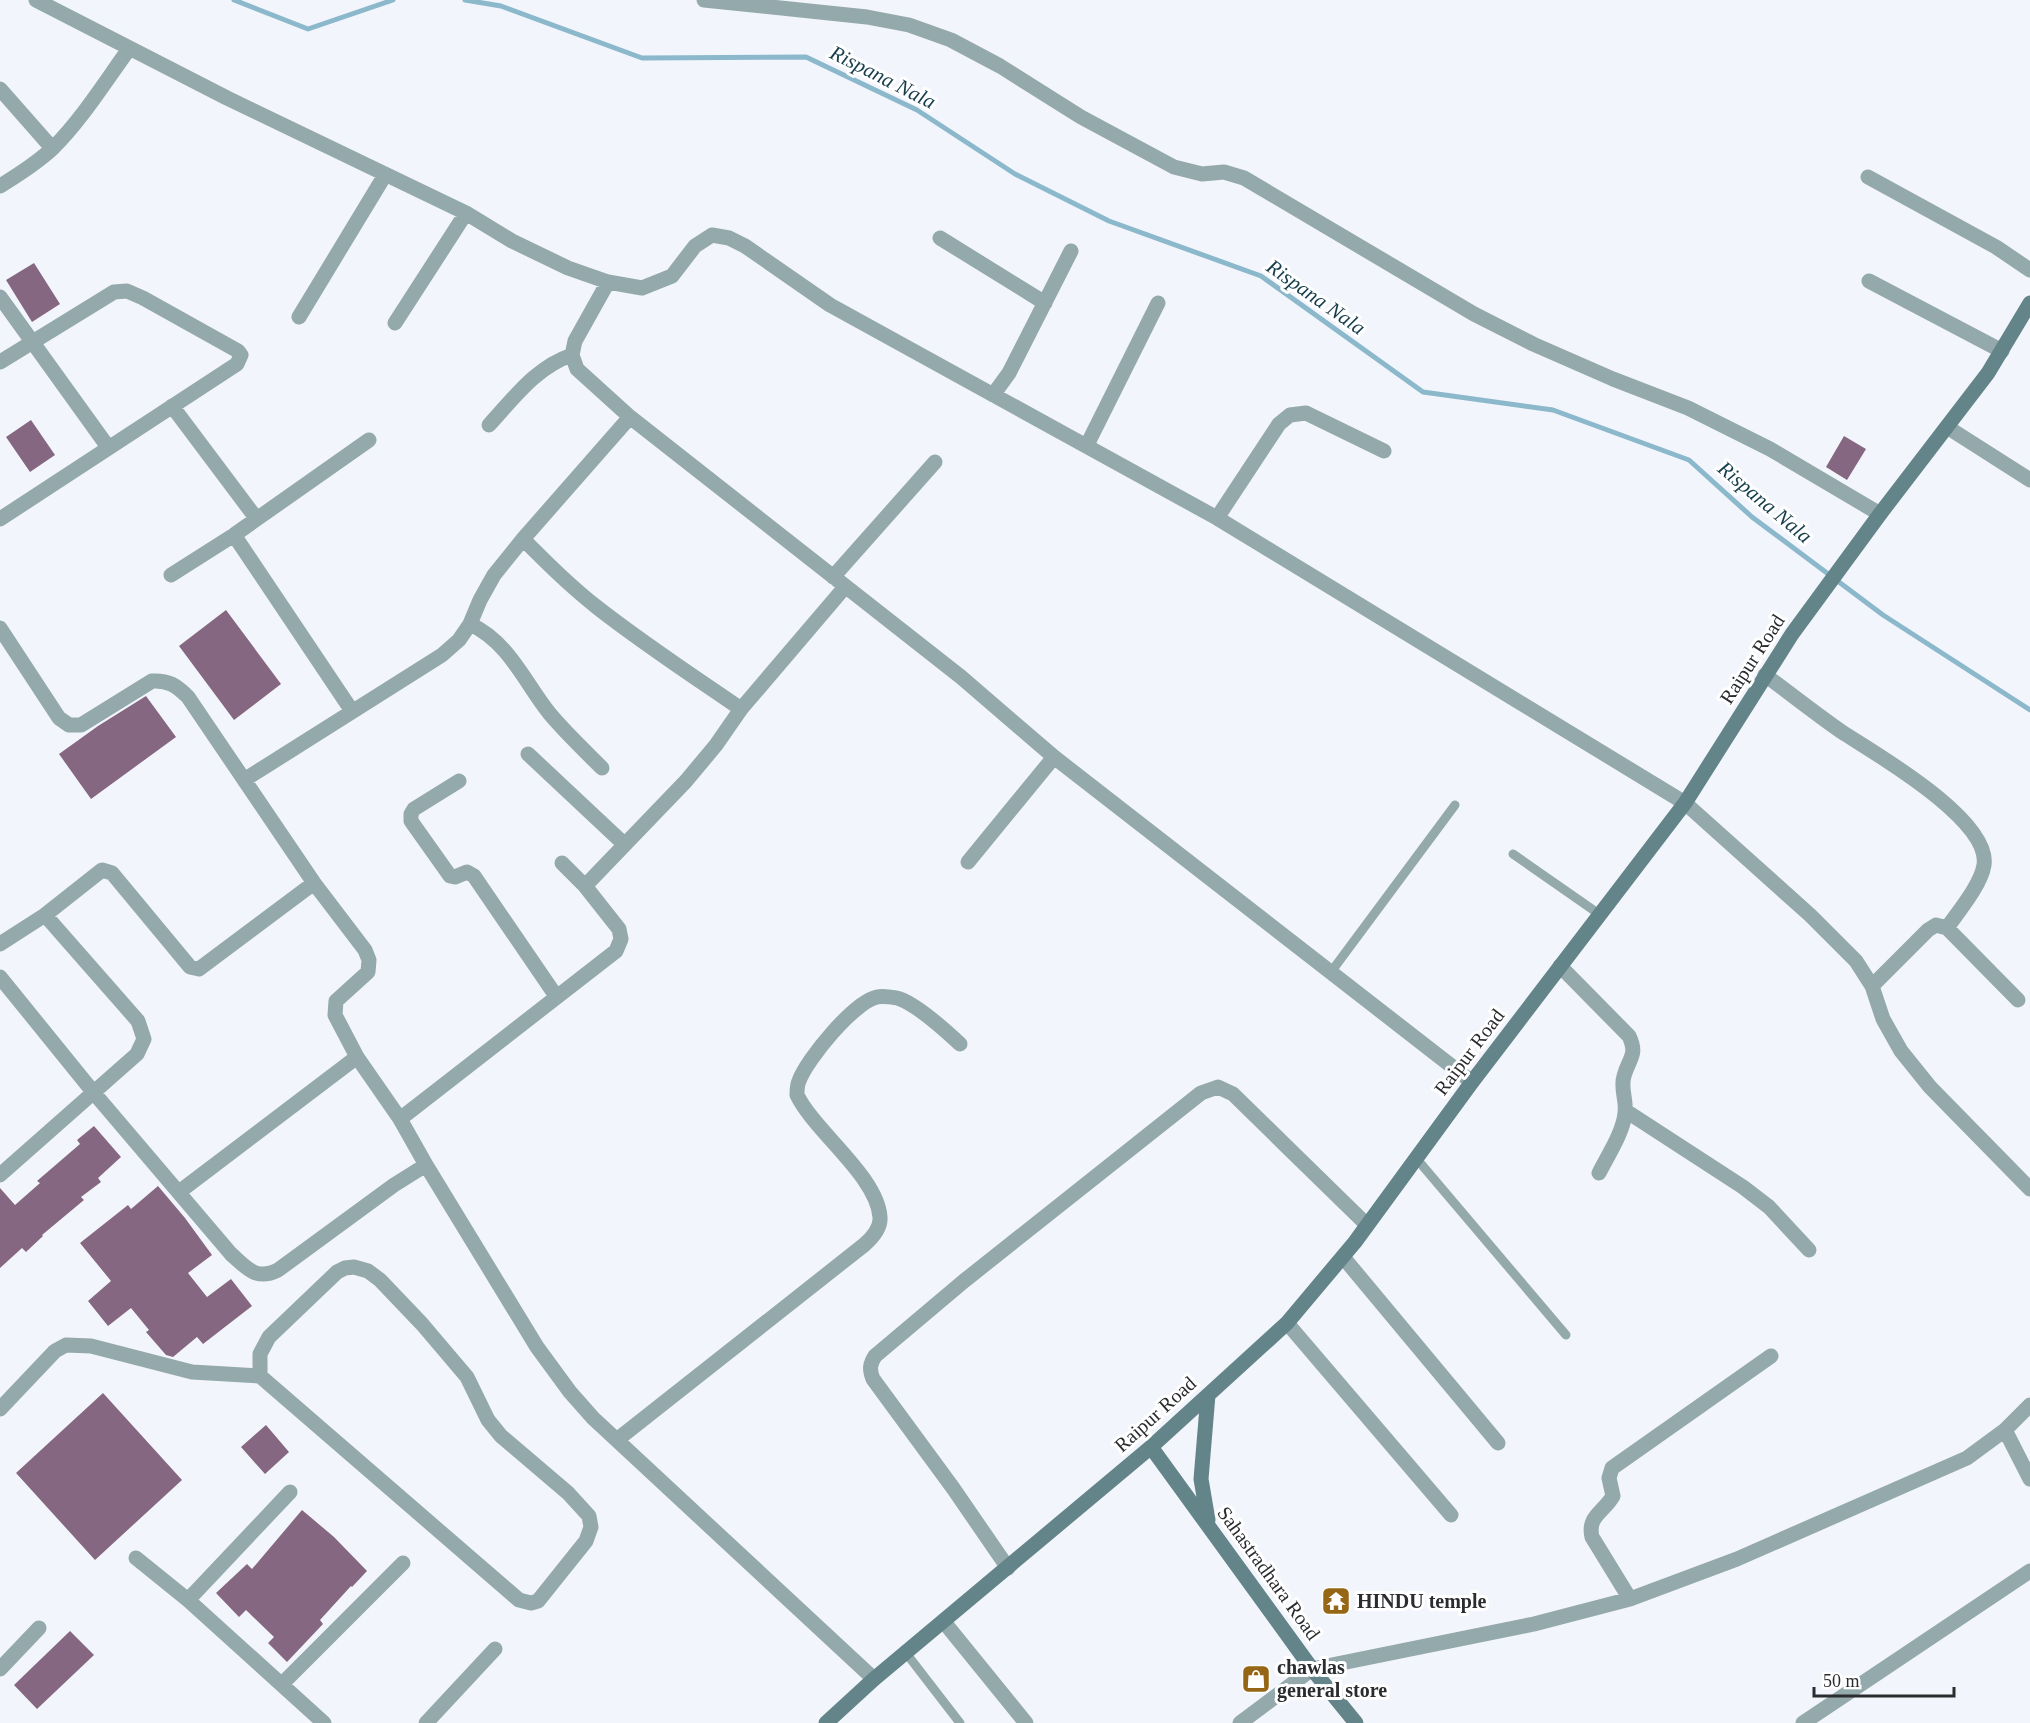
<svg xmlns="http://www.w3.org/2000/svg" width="2030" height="1723" viewBox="0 0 2030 1723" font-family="'Times New Roman',serif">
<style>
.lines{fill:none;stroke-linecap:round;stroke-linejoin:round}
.stream{stroke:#8cb8cc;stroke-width:5}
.building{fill:#866781}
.lane{stroke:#93a9ab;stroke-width:9}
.street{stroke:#93a9ab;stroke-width:15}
.secondary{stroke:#638488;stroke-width:15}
.labels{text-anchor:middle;stroke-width:6;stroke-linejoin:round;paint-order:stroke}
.street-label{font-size:20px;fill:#2b2c2f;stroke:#fff}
.poi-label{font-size:20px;font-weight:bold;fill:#2b2c2f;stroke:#fff;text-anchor:start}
.water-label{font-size:21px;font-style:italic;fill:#173e4d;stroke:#fff}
</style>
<rect width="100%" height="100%" fill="#f3f5fc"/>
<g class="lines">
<path class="stream" d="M234 0 308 29 393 0
M465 0 501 6 642 58 806 57 917 110 1015 174 1109 221 1261 276 1423 392 1553 410 1689 460 1752 517 1883 615 2030 710"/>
</g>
<path class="building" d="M34 263 60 304 32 322 6 280Z
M31 420 55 455 30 472 6 437Z
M1844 436 1866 449 1847 480 1826 467Z
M226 610 281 684 234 720 179 646Z
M146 696 176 737 91 799 59 754 98 726Z
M94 1126 121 1157 98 1178 101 1182 81 1197 84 1200 42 1235 43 1236 26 1252 22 1248 0 1268V1188L15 1205 40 1183 37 1181 80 1144 77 1140Z
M158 1186 185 1218 212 1255 188 1273 207 1297 231 1279 252 1306 203 1344 197 1337 173 1357 166 1355 146 1332 149 1330 131 1308 108 1326 88 1301 111 1281 80 1243 128 1205 131 1209Z
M103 1393 182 1480 95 1560 16 1473Z
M266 1425 289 1452 265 1474 241 1447Z
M302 1510 334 1537 367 1571 352 1587 351 1586 320 1620 323 1624 287 1662 268 1643 274 1637 246 1610 239 1617 216 1593 247 1564 252 1569Z
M70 1631 94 1655 37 1709 14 1685Z"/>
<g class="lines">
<path class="lane" d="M1513 854 1599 914
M1331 972 1455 805
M1416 1158 1566 1335
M906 1653 960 1723"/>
<path class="street" d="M36 0 227 98 466 213 512 241 568 268 608 282 642 288 672 276 695 246 712 235 729 238 745 246 830 305 1217 518 1685 803 1810 915 1856 961 1872 986 1883 1019 1901 1051 1930 1087 2030 1189
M704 0 867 17 909 25 951 40 1000 66 1081 117 1174 167 1202 174 1224 172 1244 178 1474 314 1533 344 1613 379 1688 408 1770 449 1880 514
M0 89 52 148
M1868 177 1996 247 2030 270
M0 186C18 175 38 162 53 148 82 119 105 82 129 49
M940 238 1045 303
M1869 281 2002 351
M608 282 575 341 572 355 577 369 630 417 961 677 1054 757 1472 1082
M0 297 108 447
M299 317 385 175
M395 323 466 213
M0 362 114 292 127 291 143 298 238 351 241 355 237 364 0 519
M993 395 1009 373 1071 251
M172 406 256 518
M489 425C514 398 536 367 572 355
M1947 427 2030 480
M1087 445 1158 303
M1217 518 1279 424 1290 415 1306 413 1384 451
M234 535 352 711
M523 539C547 563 571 587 598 608 644 644 693 676 741 709
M171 575 234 535 369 440
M833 577 935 462
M470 624C509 642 525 683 550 714 566 733 585 751 602 768
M0 628 59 718 69 725H81L152 681C168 680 176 685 188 697L314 883 365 950 369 960 368 972 336 1001 335 1015 357 1057 400 1119 426 1165
M1765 675C1791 694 1816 714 1842 732 1876 754 1991 820 1984 865 1981 885 1958 912 1947 928
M528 754 624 844
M244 780 442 655 459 640 470 624 480 600 494 575 523 539 630 417
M459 781 414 809 411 814V821L450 876 455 877 467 872 474 876 556 996
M968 862 1054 757
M585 886 686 781 716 745 741 709 845 587
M0 944 45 915 102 870 112 873 190 967 199 969 314 883
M1560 966 1629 1036C1638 1055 1629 1058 1624 1076 1620 1089 1627 1100 1625 1113 1623 1133 1608 1155 1599 1173
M0 977 94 1093 231 1254C247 1268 256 1281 278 1270L394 1185 426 1165 537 1347 570 1392 593 1418 874 1679
M1872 986 1928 930 1936 925 1947 928 2018 1000
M1626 1111 1743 1187 1769 1207 1809 1250
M400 1119 616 951 621 939 619 929 585 886 562 863
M0 1175 137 1054 144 1039 138 1021 45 915
M179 1192 357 1057
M1343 1257 1498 1443
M354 1267 368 1271 380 1280 422 1324 467 1377 488 1420 501 1436 568 1493 589 1516 591 1527 586 1541 538 1601 531 1603 519 1600 260 1376V1354L269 1337 337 1272 345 1268Z
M1287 1323 1451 1515
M0 1409 55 1351 66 1345 91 1346 192 1372 260 1376
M2005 1430 2030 1479
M618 1439 864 1245C872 1238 881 1228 880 1217 877 1176 815 1132 797 1095 797 1090 797 1085 799 1081 807 1059 854 1002 877 997 882 996 895 997 900 999 919 1006 945 1030 960 1044
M136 1558 188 1600 324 1723
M1008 1568 953 1488 873 1379C869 1369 870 1364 875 1356L964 1281 1201 1093 1218 1087 1233 1094 1367 1225
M1630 1599 1592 1537C1587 1516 1604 1512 1613 1496L1609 1478 1612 1468 1771 1356
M188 1600 290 1492
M944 1622 1026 1723
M0 1669 39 1628
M282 1684 403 1563
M426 1723 495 1649
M1240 1723 1312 1669 1534 1624 1630 1599 1737 1559 1967 1458 2005 1430 2030 1405
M1803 1723 2030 1571"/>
<path class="secondary" d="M1208 1395 1201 1479 1208 1520
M1151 1447 1312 1669 1356 1723
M826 1723 874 1679 1151 1447 1287 1323 1355 1242 1472 1082 1685 803 1792 634 1880 514 1988 373 2030 303"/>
</g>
<defs>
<g id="temple-square" transform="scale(1.5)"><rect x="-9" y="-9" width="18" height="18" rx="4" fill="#956615" stroke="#fff"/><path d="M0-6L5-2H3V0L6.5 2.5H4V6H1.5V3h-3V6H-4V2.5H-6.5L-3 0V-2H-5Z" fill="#fff"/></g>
<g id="shop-square" transform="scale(1.5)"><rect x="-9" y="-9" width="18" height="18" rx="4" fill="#956615" stroke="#fff"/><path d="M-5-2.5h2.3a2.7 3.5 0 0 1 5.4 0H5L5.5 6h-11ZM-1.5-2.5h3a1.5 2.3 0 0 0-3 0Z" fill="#fff"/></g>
</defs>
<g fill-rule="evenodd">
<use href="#temple-square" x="1336" y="1601"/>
<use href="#shop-square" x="1256" y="1679"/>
</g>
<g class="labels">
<g class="street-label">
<text transform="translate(1752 659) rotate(-57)" y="7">Raipur Road</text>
<text transform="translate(1469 1052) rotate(-53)" y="7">Raipur Road</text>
<text transform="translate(1155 1414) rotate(-42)" y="7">Raipur Road</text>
<text transform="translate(1269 1573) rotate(54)" y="7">Sahastradhara Road</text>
</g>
<g class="poi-label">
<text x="1357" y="1608">HINDU temple</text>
<text x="1277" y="1674">chawlas<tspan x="1277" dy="23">general store</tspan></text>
</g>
<g class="water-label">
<text transform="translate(883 77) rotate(27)" y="7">Rispana Nala</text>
<text transform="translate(1316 297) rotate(35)" y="7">Rispana Nala</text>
<text transform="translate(1765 502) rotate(40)" y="7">Rispana Nala</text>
</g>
</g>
<path d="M1814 1687v9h140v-9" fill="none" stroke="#2b2c2f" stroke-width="3"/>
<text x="1823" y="1687" font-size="18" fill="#2b2c2f" stroke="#ffffff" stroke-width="4.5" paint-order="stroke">50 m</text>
</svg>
